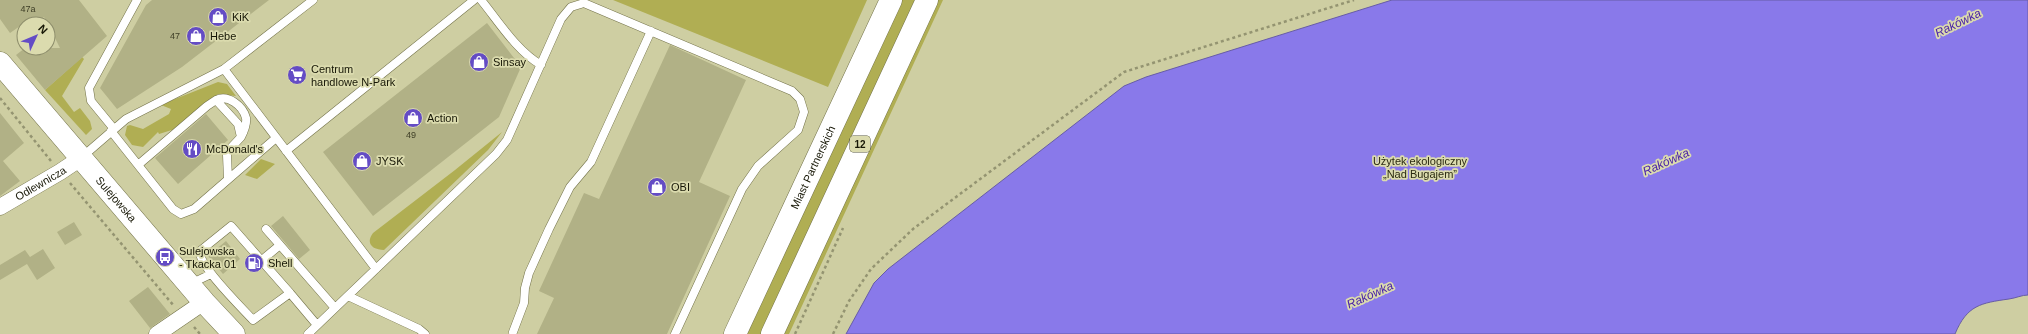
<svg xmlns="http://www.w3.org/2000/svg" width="2028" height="334" viewBox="0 0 2028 334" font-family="Arial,sans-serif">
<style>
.green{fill:#b0ae53}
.water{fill:#8979ea;stroke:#675ca6}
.building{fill:#b1b186}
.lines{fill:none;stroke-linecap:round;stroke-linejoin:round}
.lane-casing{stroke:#737249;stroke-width:9}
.street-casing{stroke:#737249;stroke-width:17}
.secondary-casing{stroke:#737249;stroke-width:23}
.primary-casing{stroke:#737249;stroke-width:23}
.path{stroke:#949471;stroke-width:2.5;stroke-dasharray:3 3;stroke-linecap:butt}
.lane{stroke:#fff;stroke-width:8}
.street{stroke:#fff;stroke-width:16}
.secondary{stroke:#fff;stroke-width:22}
.primary{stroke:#fff;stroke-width:22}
.labels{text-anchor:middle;stroke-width:3.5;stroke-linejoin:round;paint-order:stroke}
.number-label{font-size:9px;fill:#3e3e26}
.shield{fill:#dbdbae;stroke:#525238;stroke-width:1}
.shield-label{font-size:10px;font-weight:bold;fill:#171706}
.poi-label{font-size:11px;fill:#171706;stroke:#dbdbae;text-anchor:start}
.park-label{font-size:11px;fill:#2c2b13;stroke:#dbdbae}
.street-label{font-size:11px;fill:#171706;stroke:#dbdbae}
.water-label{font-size:12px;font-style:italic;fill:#4922a7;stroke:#dbdbae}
</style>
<rect width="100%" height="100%" fill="#cecea2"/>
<path class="green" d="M613 0H867L828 87Z
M902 0H917L762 334H746Z
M937 0H943L789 334H782Z
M82 57 84 59 62 96 74 112 80 108 90 121 92 129 86 135 45 90Z
M218 82 227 84 236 96 218 94 175 129 159 134 158 132 143 147 132 145 125 135 127 126 130 125 143 129 169 114 171 109 161 105 165 103Z
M502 132 488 150 384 250C373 250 365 244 373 233L455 170Z
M261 159 275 164 257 179 245 175Z"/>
<path class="water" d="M1392 0H2028V295C2022 295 2016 298 2009 299 1981 303 1967 305 1955 334H846L874 283 888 269 1124 86 1146 77Z"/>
<path class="building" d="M0 0H79L107 36 45 90 16 55 25 48H60L48 24 44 17 34 24H23L10 33 0 19Z
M152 0H269L182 67 117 109 100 88 146 5Z
M487 23 521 67 499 117 373 216 323 152Z
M670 45 746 80 699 182 730 196 667 334H537L554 298 539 291 584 193 599 199Z
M0 113 24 143 3 161 20 181 0 196Z
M206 114 228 140 178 184 155 158Z
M283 216 310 250 299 259 271 226Z
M74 222 82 235 65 245 57 232Z
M226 241 240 259 223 274 208 256Z
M43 249 55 268 37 280 27 264 0 280V265L25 250 30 257Z
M148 287 170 314 150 328 129 301Z"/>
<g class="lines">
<g class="lane-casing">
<path id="lane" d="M481 0C499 22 516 50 541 65
M224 69 376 269
M216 100C228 94 243 106 246 118 247 124 244 131 241 137
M114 129 91 101 89 88 137 0
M111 131 173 209 181 214 194 209 276 138
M286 151 474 0
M82 157 126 119 224 69 313 0
M138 165 207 106 216 100 238 124 241 137 228 151 227 155 228 179
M266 229 335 308
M262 260 280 245
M190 284 211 274
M290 293 231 226 200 251C197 264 243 309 253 320L290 293 317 325
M348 296 419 329 425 334
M513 332 524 303 525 288 529 273 549 229 570 187 591 162 651 31
M308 334 496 154 507 140 561 19 571 7 584 3 792 91 800 99 804 112 798 130 758 166 742 189 675 334"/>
</g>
<g class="street-casing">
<g id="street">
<path id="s1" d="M0 207 60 172 81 158"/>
<path d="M157 334 204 302"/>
</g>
</g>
<g class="secondary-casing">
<g id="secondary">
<path id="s2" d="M0 63 204 302 234 334"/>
</g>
</g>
<g class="primary-casing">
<g id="primary">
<path id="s3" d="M735 334 891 0"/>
<path d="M772 334 927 0"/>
</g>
</g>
<path class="path" d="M0 98 51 161
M70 183 174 306
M194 327 200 334
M795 334 843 228
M833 334 849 301 871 269 913 229 1124 72 1354 0"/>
<use href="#lane" class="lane"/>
<use href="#street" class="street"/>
<use href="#secondary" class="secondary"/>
<use href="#primary" class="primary"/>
</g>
<defs>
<g id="shop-disc" transform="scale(1)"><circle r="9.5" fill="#644cc5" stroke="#dbdbae"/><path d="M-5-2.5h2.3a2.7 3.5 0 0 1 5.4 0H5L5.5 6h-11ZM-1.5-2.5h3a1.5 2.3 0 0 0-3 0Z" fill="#fff"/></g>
<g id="supermarket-disc" transform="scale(1)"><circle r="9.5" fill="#644cc5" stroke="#dbdbae"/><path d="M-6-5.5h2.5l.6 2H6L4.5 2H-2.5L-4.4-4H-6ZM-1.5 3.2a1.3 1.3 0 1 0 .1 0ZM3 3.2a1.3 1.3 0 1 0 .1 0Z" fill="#fff"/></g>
<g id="restaurant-disc" transform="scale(1)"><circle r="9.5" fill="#644cc5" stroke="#dbdbae"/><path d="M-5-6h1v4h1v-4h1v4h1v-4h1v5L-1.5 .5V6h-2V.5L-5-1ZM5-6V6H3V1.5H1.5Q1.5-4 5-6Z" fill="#fff"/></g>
<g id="bus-disc" transform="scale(1)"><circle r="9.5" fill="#644cc5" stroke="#dbdbae"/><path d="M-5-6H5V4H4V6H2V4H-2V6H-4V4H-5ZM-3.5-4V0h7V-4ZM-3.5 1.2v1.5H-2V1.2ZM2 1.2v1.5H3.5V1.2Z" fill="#fff"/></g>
<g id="fuel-disc" transform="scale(1)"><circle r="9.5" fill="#644cc5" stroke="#dbdbae"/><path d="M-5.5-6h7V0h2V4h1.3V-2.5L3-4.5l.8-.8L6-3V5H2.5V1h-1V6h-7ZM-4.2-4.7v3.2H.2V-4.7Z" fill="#fff"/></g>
</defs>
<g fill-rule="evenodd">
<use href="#shop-disc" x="218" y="17"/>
<use href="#shop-disc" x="196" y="36"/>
<use href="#shop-disc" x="479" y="62"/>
<use href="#supermarket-disc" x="297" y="75"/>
<use href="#shop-disc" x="413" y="118"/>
<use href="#restaurant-disc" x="192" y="149"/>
<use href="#shop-disc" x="362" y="161"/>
<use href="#shop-disc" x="657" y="187"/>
<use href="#bus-disc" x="165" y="257"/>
<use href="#fuel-disc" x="254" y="263"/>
</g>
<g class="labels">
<g class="number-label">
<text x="28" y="12">47a</text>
<text x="175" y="39">47</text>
<text x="411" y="138">49</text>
</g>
<rect class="shield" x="850" y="136" width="20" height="16" rx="3"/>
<g class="shield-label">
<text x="860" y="148">12</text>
</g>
<g class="poi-label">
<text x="232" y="21">KiK</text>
<text x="210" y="40">Hebe</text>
<text x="493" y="66">Sinsay</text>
<text x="311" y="73">Centrum<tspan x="311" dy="13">handlowe N-Park</tspan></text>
<text x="427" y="122">Action</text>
<text x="206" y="153">McDonald's</text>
<text x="376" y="165">JYSK</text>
<text x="671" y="191">OBI</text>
<text x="179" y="255">Sulejowska<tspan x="179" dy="13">- Tkacka 01</tspan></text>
<text x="268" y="267">Shell</text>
</g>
<g class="park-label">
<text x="1420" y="165">Użytek ekologiczny<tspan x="1420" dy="13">„Nad Bugajem”</tspan></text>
</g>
<g class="street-label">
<text dy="4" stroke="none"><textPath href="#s3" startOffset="184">Miast Partnerskich</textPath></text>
<text dy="4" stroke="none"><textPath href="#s1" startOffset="47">Odlewnicza</textPath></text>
<text dy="4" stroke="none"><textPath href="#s2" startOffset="179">Sulejowska</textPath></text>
</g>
<g class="water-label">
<text transform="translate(1958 23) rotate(-26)" y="4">Rakówka</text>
<text transform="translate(1666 162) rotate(-24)" y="4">Rakówka</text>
<text transform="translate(1370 295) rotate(-24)" y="4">Rakówka</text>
</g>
</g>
<g transform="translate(36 36) rotate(46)"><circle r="19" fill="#dbdbae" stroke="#8d8d6b"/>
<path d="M0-3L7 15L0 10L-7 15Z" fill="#644cc5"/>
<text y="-6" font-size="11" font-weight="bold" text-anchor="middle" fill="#171706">N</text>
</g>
</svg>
